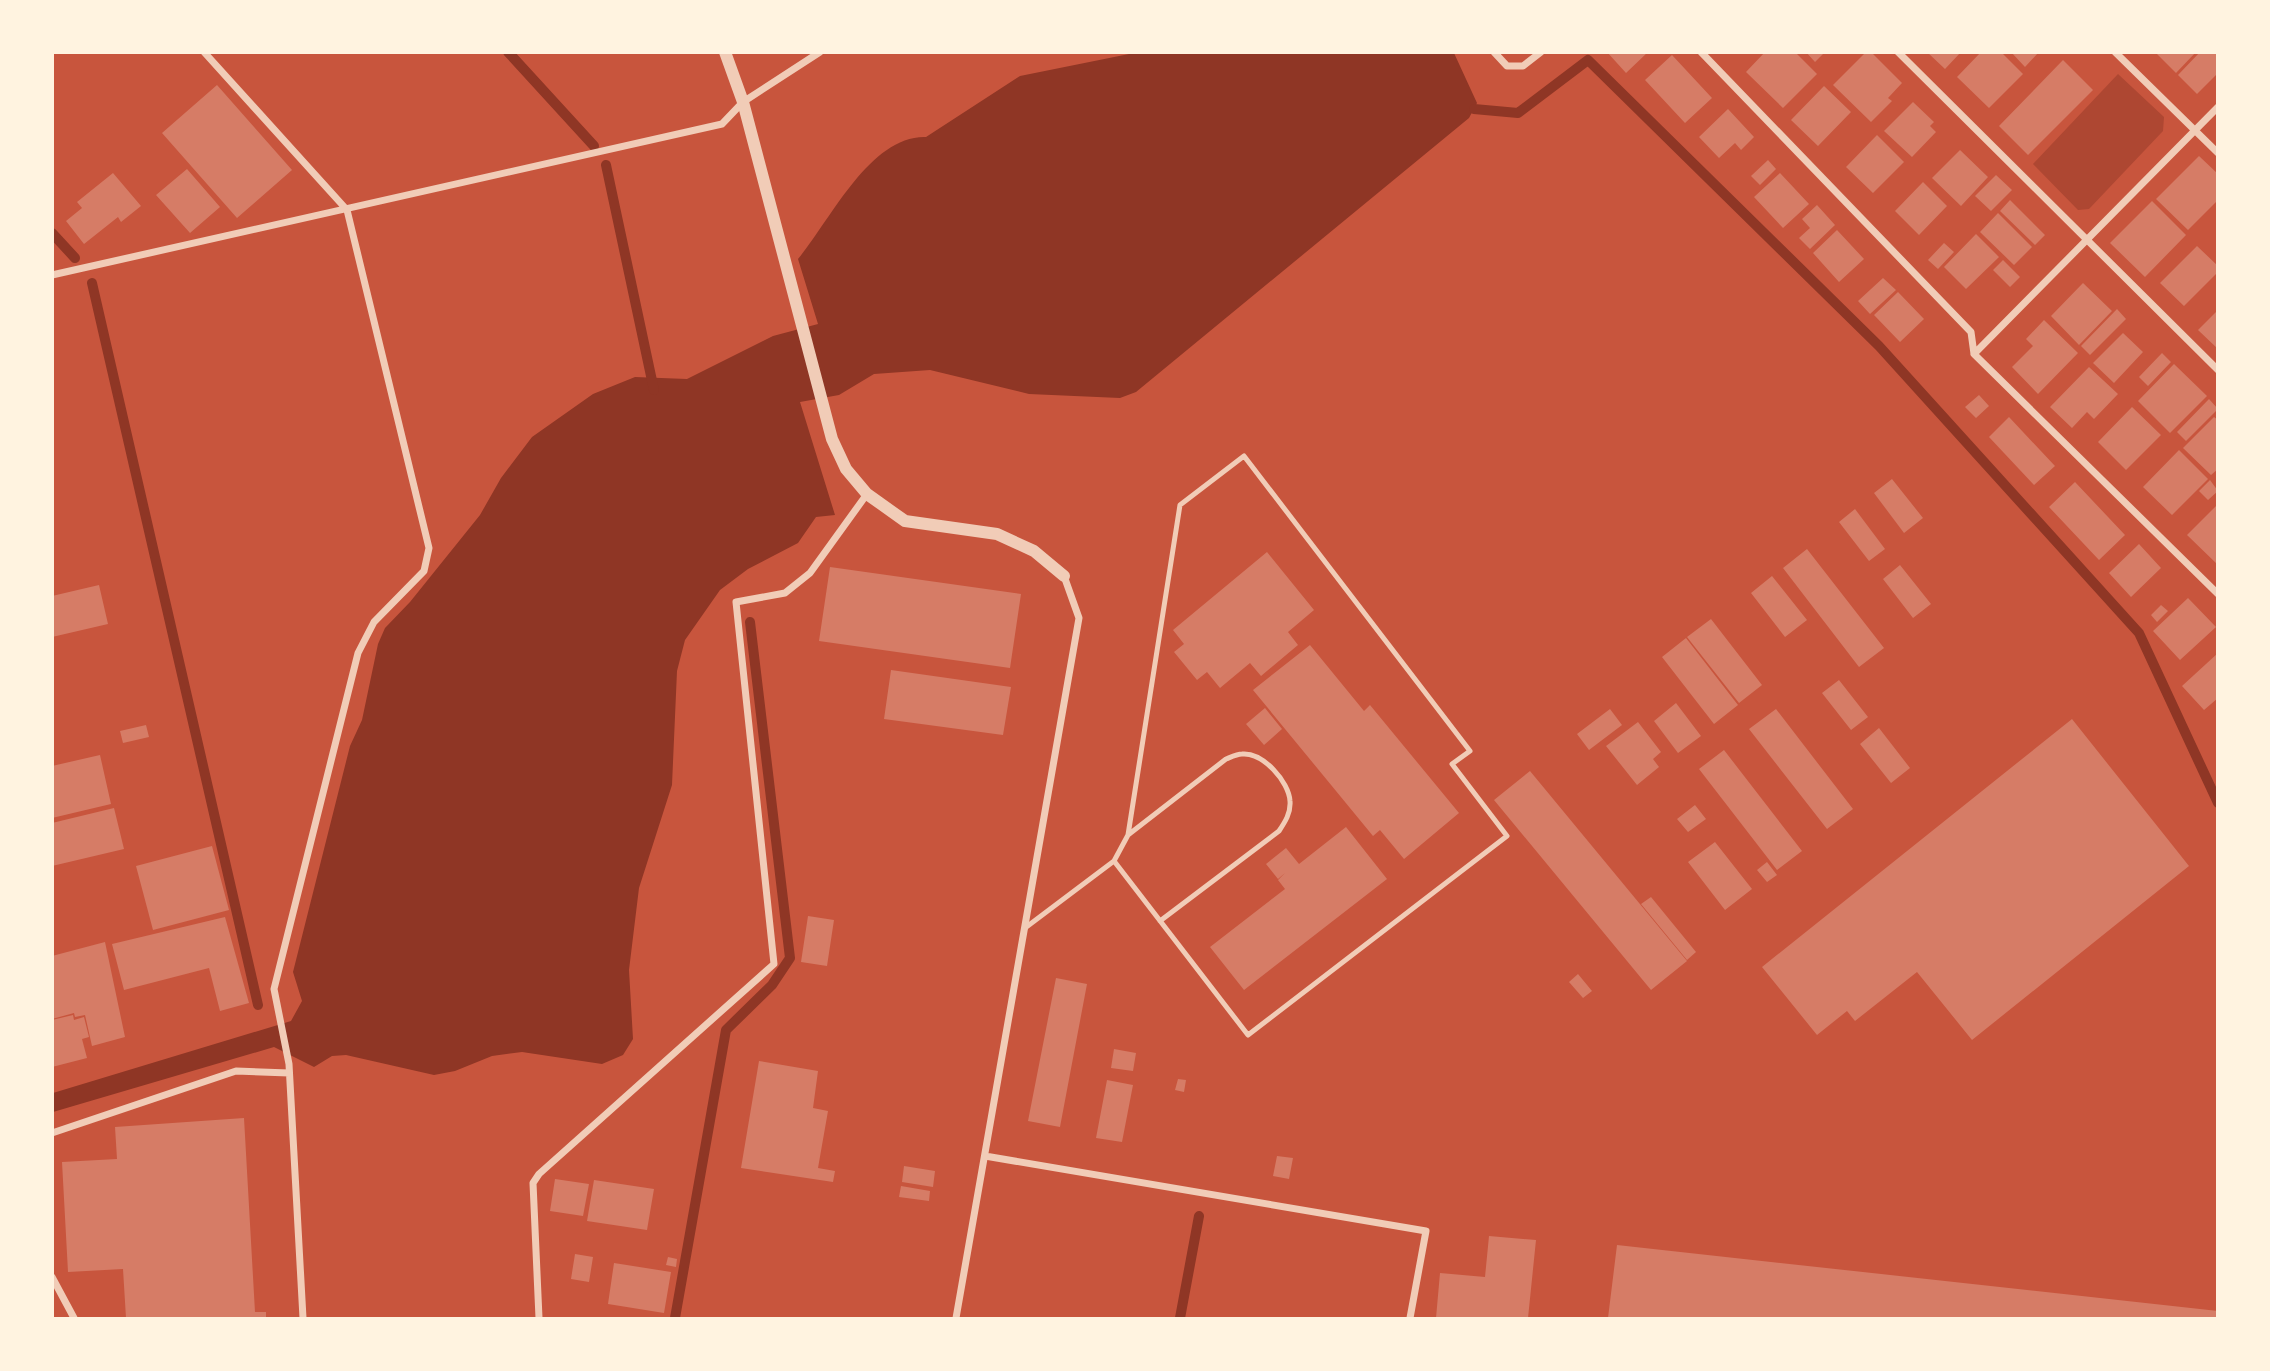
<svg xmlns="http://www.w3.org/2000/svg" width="2270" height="1371" viewBox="0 0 2270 1371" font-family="Lora,serif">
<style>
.green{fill:#ae4732}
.water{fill:#8f3625}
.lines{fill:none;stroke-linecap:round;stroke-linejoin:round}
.stream{stroke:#8f3625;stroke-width:10}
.building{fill:#d67c66}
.service{stroke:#f1ccb7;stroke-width:5}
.minor{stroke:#f1ccb7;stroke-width:7}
.tertiary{stroke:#f1ccb7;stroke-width:12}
</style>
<rect width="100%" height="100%" fill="#c8553d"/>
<path class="green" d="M2118 74 2164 117 2163 131 2089 209 2078 210 2033 164Z"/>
<path class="water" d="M1134 53H1454L1477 103 1469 118 1136 392 1120 398 1029 394 930 370 874 374 839 395 800 402 835 515 816 517 798 543 748 569 720 590 685 640 677 671 672 785 639 888 629 970 633 1039 623 1055 602 1064 522 1052 492 1056 455 1071 434 1075 346 1055 332 1056 314 1067 274 1047 53 1112V1093L291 1021 302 1001 293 972 350 746 362 720 378 644 385 628 410 602 480 515 501 478 532 437 593 394 635 377 687 379 773 336 818 324 798 259C830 221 870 135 926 137L1020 76Z"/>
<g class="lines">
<path class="stream" d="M508 52 594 146
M1474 109 1518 113 1588 60 1879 346 2139 633 2218 803
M606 165 654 390
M52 233 75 258
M92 283 258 1005
M675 1318 726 1030 772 985 790 958 750 622
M1180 1318 1199 1216"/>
</g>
<path class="building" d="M1607 52H1648L1626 73Z
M1765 52H1795L1817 74 1783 108 1746 72Z
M1806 52H1825L1815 62Z
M1866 52H1871L1902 83 1888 98 1892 101 1871 122 1833 85Z
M1927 52H1961L1945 69Z
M1981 52H2001L2023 74 1989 108 1957 77Z
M2011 52H2039L2025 67Z
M2159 52H2196L2176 73 2157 54Z
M2200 52H2218V73L2197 94 2178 75Z
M1672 55 1712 98 1685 123 1645 80Z
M2063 60 2093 90 2028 155 1999 126Z
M217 85 292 170 237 218 162 133Z
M1824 86 1851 112 1818 146 1791 120Z
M1913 102 1934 122 1930 126 1936 132 1912 157 1884 131Z
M1728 109 1754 137 1741 150 1735 143 1719 158 1699 137Z
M1877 135 1904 162 1873 193 1846 167Z
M1960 150 1988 177 1961 206 1932 178Z
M2199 156 2218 174V200L2188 230 2156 199Z
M1768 160 1776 169 1760 185 1751 176Z
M187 169 220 207 190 233 156 195Z
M113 173 141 206 121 222 118 217 84 244 66 221 82 208 77 202Z
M1780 173 1809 204 1783 228 1754 197Z
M1996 175 2012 190 1991 211 1975 196Z
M1923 182 1947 206 1919 235 1895 211Z
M2010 200 2045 235 2035 245 2000 211Z
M2152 201 2186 235 2145 277 2110 243Z
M1817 205 1835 225 1810 249 1799 238 1810 228 1802 219Z
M1998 213 2032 247 2014 265 1980 232Z
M1837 230 1864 259 1839 282 1813 253Z
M1976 234 1999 257 1966 289 1944 267Z
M1944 243 1954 252 1938 269 1928 260Z
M2197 246 2218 266V272L2184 306 2160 283Z
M2003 260 2020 277 2010 287 1993 270Z
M1883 278 1896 290 1870 314 1858 301Z
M2083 283 2112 311 2079 345 2051 316Z
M1898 292 1924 319 1900 342 1874 315Z
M2117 309 2126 319 2090 355 2081 346Z
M2218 310V349L2198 330Z
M2044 320 2078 353 2038 394 2012 367 2033 346 2026 339Z
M2123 333 2143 352 2114 383 2093 363Z
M2162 353 2171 362 2148 386 2139 377Z
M2174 364 2207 396 2170 433 2138 401Z
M2089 367 2118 394 2094 419 2087 412 2072 428 2050 407Z
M1979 395 1989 406 1976 418 1965 407Z
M2209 399 2218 409 2186 441 2177 432Z
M2132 407 2161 435 2126 470 2098 442Z
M2009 417 2055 466 2034 485 1989 437Z
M2214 417 2218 420V469L2211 475 2183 448Z
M2179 450 2208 479 2172 515 2143 487Z
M1892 479 1923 518 1904 533 1874 493Z
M2210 480 2218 491 2208 500 2199 491Z
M2075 482 2125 535 2099 560 2049 507Z
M2218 504V565L2187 535Z
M1855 509 1885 549 1869 561 1839 522Z
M2139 544 2161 568 2131 597 2109 573Z
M1807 549 1884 648 1859 667 1783 568Z
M1267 552 1314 610 1288 632 1298 645 1261 676 1250 663 1220 688 1207 672 1197 680 1174 652 1184 644 1173 630Z
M1900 565 1931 604 1913 618 1883 579Z
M830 567 1021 594 1010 668 819 641Z
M1772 576 1807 620 1785 637 1751 593Z
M99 585 108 624 52 637V596Z
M2188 598 2216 627 2180 660 2153 631Z
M2161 605 2168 611 2157 622 2151 615Z
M1711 619 1762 685 1739 703 1687 637Z
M1686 638 1738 705 1714 724 1662 657Z
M1310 645 1364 711 1370 705 1459 813 1404 859 1380 830 1373 836 1253 690Z
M2218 653V698L2204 710 2182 686Z
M891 670 1011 687 1003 735 884 719Z
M1839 680 1868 717 1851 730 1822 693Z
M1676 703 1701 736 1678 753 1654 721Z
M1265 708 1282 729 1264 745 1246 724Z
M1610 709 1622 725 1589 750 1577 734Z
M1776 709 1853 809 1827 829 1749 729Z
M2072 719 2189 866 1972 1040 1917 972 1855 1021 1847 1011 1817 1035 1762 967Z
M1638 722 1661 752 1653 759 1659 767 1637 785 1606 746Z
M146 725 149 737 123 743 120 731Z
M1879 728 1910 768 1891 783 1860 744Z
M1724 750 1802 851 1777 870 1699 769Z
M100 755 111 804 52 818V766Z
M1530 771 1687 961 1651 990 1494 800Z
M1695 805 1706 819 1688 832 1677 819Z
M114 808 124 849 52 866V823Z
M1346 827 1387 879 1244 990 1210 947 1285 889 1278 880 1285 873 1278 879 1266 864 1286 848 1299 864Z
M1715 842 1752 889 1725 910 1688 862Z
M212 846 229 910 153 930 136 866Z
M1767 862 1777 875 1767 882 1757 870Z
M1651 897 1696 952 1687 960 1641 904Z
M808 916 834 920 827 966 801 962Z
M225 917 249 1003 220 1011 209 968 124 990 112 944Z
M105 942 125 1037 92 1046 85 1015 75 1017 74 1013 52 1019V956Z
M1578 974 1592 991 1583 998 1569 982Z
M1056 978 1087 984 1060 1127 1028 1121Z
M73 1015 74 1020 84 1017 89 1037 82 1039 87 1058 52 1067V1020Z
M1114 1049 1136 1053 1133 1071 1111 1068Z
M759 1061 818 1071 813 1108 828 1111 818 1168 835 1171 833 1182 741 1168Z
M1178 1079 1186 1080 1184 1092 1175 1090Z
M1107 1080 1133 1085 1122 1142 1096 1138Z
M244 1118 255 1312H266V1318H126L123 1269 68 1272 62 1162 117 1159 115 1127Z
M1277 1156 1293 1158 1289 1179 1273 1176Z
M904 1166 935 1171 933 1187 902 1182Z
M555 1179 589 1184 583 1216 550 1211Z
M594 1180 654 1189 647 1230 587 1221Z
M901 1186 930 1191 929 1201 899 1197Z
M1489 1236 1536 1240 1528 1318H1436L1440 1273 1485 1277Z
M1617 1245 2218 1311V1318H1608Z
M575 1254 593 1257 589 1282 571 1279Z
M668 1257 677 1259 676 1267 666 1265Z
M614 1263 671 1272 664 1313 608 1304Z"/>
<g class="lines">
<path class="service" d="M1128 835 1226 759C1231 757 1237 754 1242 754 1263 752 1289 782 1290 801 1291 813 1285 822 1279 831L1160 921
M1025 928 1114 861 1248 1035 1507 836 1452 764 1470 751 1244 456 1180 505 1128 835 1114 861"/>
<path class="minor" d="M204 52 347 210 429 548 424 571 374 622 358 653 274 989 289 1064 303 1318
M1494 52 1507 66H1523L1541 52
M1701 52 1971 332 1974 354 2218 594
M1898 52 2218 370
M2115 52 2218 153
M52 275 722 124 743 102 820 52
M1974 354 2218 107
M52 1133 236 1071 289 1073
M985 1156 1426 1231 1410 1318
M52 1277 74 1318
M539 1318 533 1183 539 1174 774 964 736 602 785 593 810 573 867 494
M956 1318 1079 618 1064 576"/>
<path class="tertiary" d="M725 52 743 102 832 439 846 469 867 494 905 521 997 534 1034 551 1064 576"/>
</g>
<rect width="2270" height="1371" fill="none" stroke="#fff3e0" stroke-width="108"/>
</svg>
